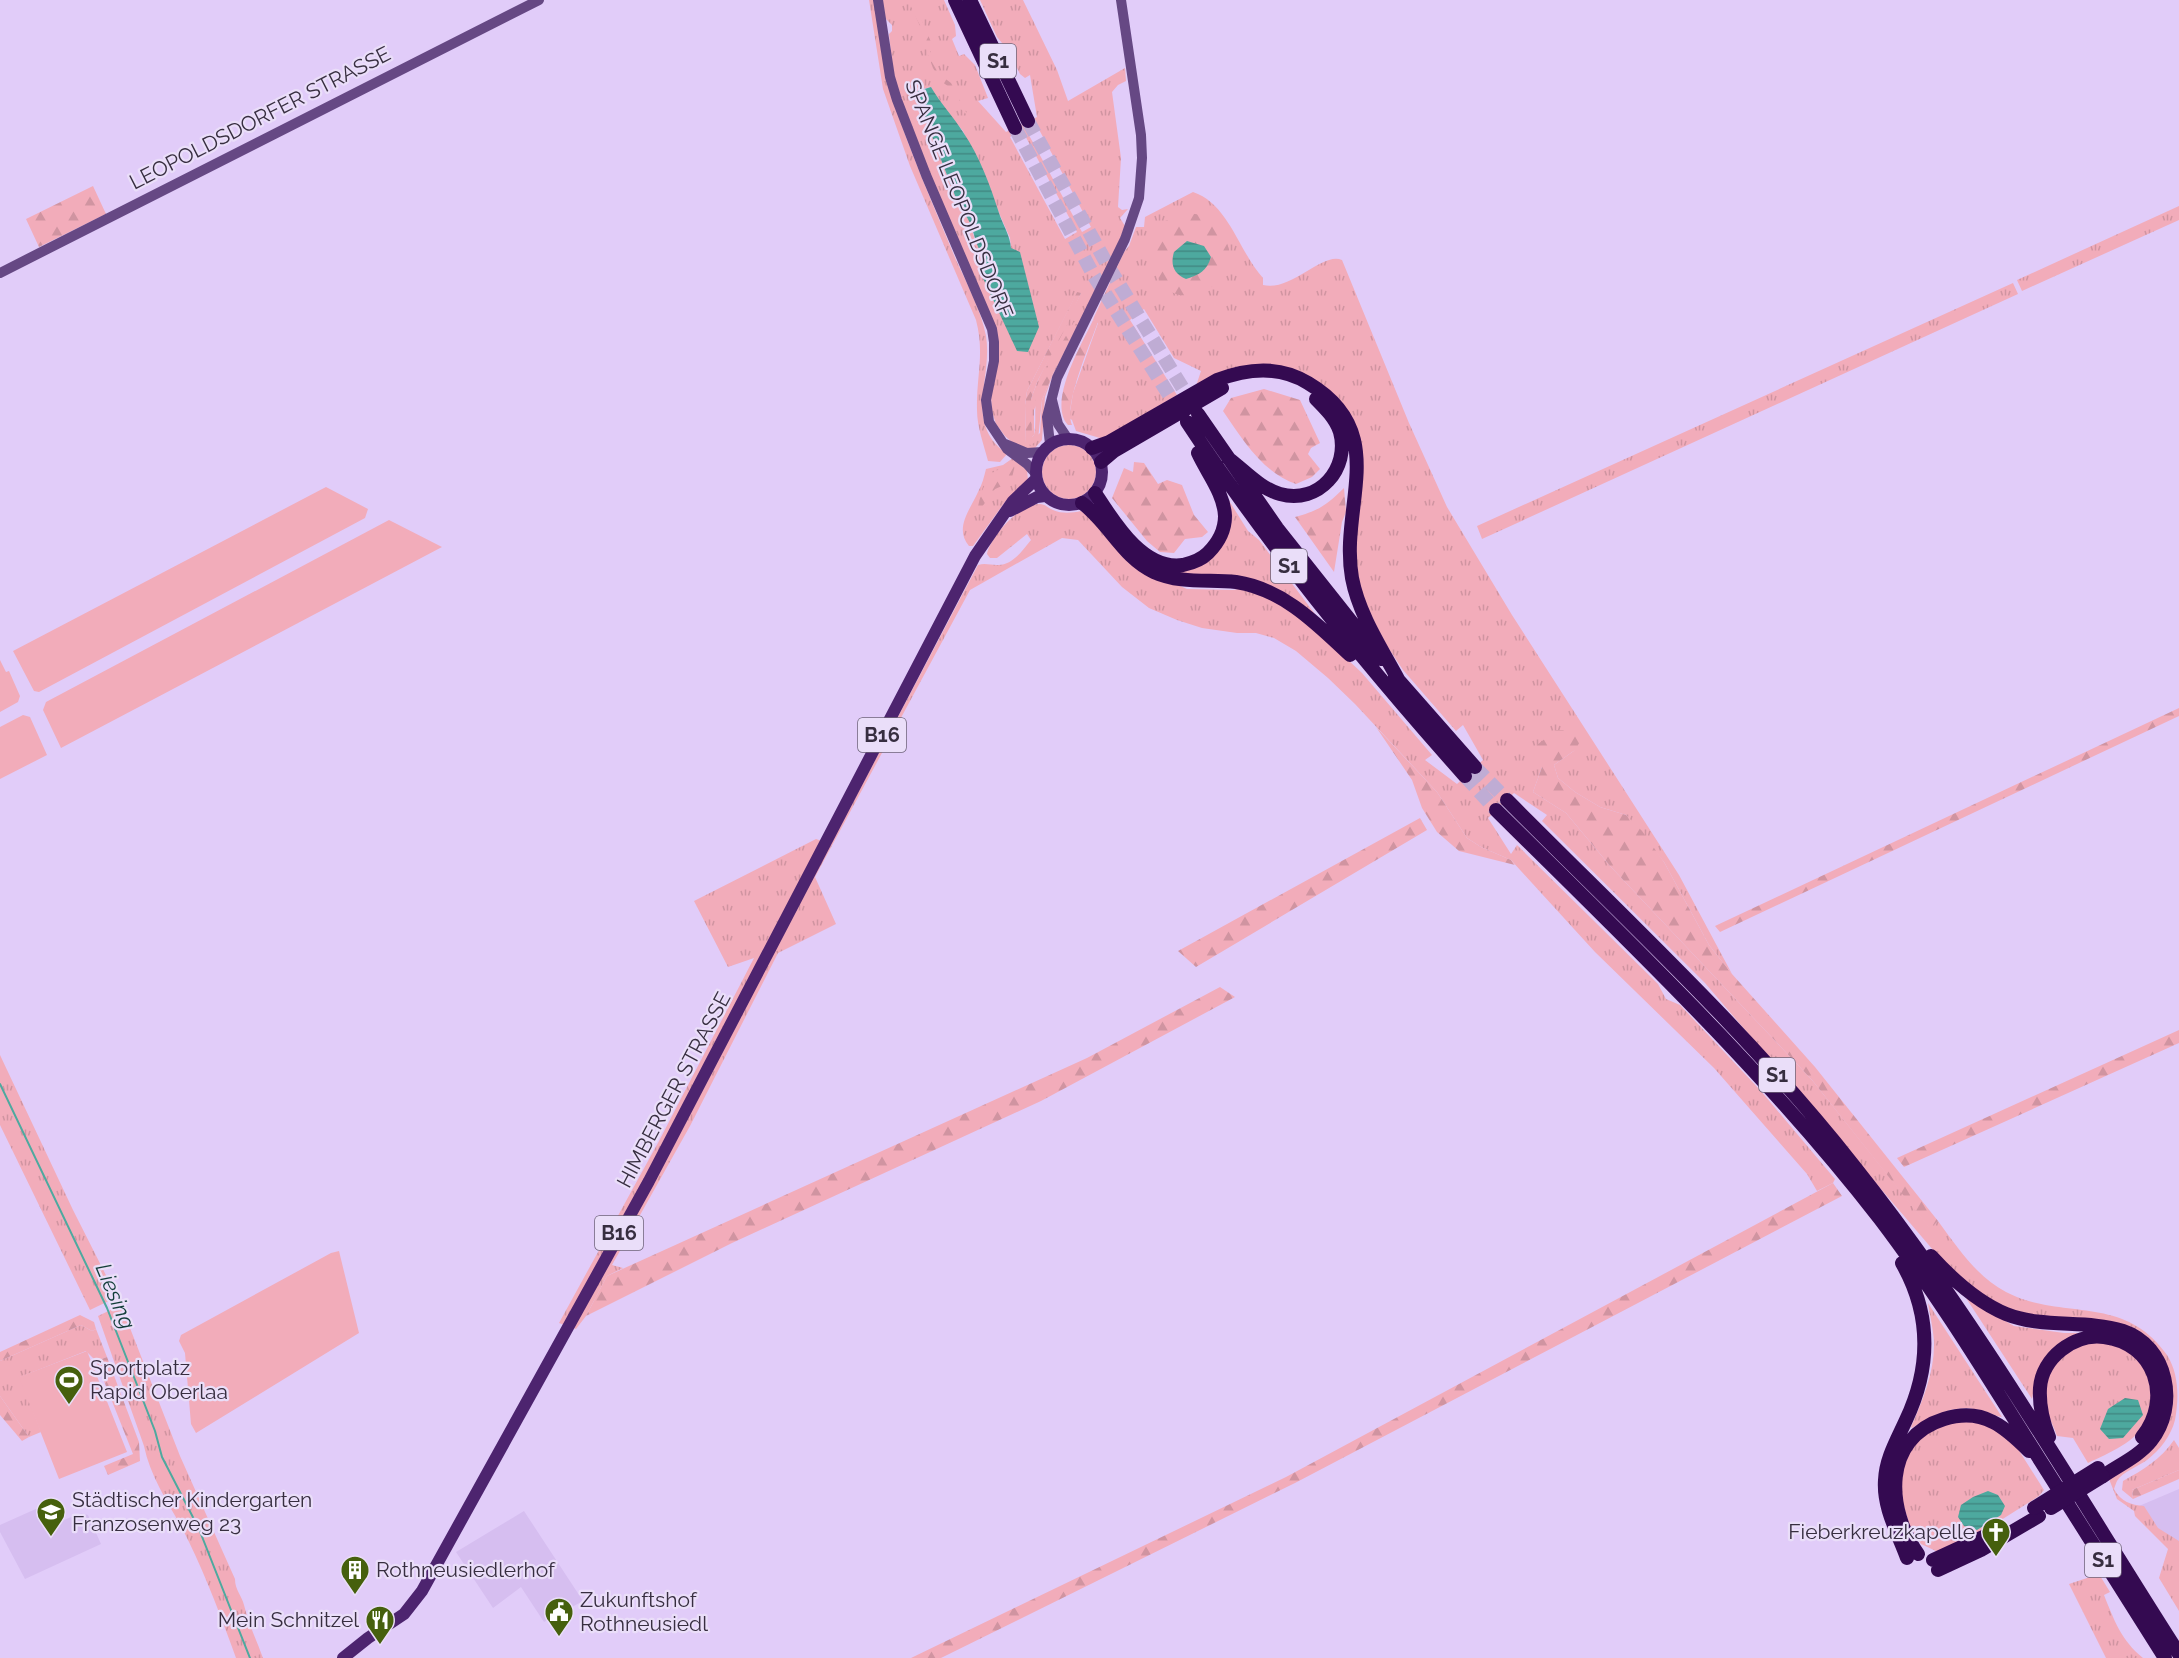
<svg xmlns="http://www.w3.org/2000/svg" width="2179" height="1658" viewBox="0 0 2179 1658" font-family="Raleway,sans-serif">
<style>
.built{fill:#d6bef0}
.grass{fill:url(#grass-tufts);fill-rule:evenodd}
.forest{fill:url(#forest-firs)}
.garden{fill:#f2acba}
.water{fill:url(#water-rules)}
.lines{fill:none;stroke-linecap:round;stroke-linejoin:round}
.stream{stroke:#4da99f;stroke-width:2}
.highway-tunnel{stroke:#bfacd4;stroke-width:14;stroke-dasharray:14 7;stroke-linecap:butt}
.secondary{stroke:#664884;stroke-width:10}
.primary{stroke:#4d246f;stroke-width:12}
.highway{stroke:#340a51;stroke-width:14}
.highway-bridge{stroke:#340a51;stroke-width:14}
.labels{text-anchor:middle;stroke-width:4.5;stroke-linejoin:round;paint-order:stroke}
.shield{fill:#eadef9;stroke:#6d6378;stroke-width:1.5}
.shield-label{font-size:20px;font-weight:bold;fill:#372e40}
.street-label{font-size:21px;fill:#372e40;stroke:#eadef9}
.poi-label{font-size:21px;fill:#372e40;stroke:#eadef9;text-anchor:start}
.water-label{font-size:22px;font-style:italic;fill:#123d39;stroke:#eadef9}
</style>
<defs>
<pattern id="grass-tufts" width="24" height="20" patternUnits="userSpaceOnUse" patternTransform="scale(1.5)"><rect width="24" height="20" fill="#f2acba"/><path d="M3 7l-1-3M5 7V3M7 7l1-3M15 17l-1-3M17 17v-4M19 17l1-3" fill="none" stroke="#d094a1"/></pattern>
<pattern id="forest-firs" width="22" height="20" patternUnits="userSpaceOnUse" patternTransform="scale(1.5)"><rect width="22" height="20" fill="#f2acba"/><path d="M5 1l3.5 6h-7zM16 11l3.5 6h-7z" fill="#d094a1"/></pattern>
<pattern id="water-rules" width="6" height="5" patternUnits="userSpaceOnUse" patternTransform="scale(1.5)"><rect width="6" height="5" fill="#4da99f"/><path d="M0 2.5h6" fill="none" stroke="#418a83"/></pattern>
</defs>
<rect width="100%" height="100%" fill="#e1ccf9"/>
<path class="built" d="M2179 1489V1548L2158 1536 2139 1506Z
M38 1508 47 1527 81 1513 88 1515 101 1544 25 1579 0 1532V1525Z
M524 1511 583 1601 544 1622 521 1587 493 1608 456 1552Z"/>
<path class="grass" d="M869 0H874C884 51 891 102 911 150 925 187 941 224 956 260 967 284 981 310 986 336 993 379 963 423 1007 454L1000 462 988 461C984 445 977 427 977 410 976 377 985 354 976 320L910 166 883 89Z
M882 0H944L955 25 956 36 952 39 959 56 964 54 975 65 988 98 978 101 1006 132 1037 117 1030 75 1025 78 1020 74 1007 49 997 37 980 0H1023L1057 70 1068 101 1125 68 1126 81 1118 85 1112 92 1121 158 1118 207 1122 210 1128 209 1120 218 1125 226 1116 249 1052 377 1045 397 1042 440 1035 448 1026 449 1014 444 1005 436 996 424 992 412 991 397 999 352 901 101 893 72 889 34 892 31V25L885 18ZM931 87 939 103 963 131 1010 238 1011 248 975 240 969 220 959 206 916 95 918 90ZM1035 122 1091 227 1082 232 1025 128ZM1022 130 1077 232 1065 239 1010 137ZM1077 293H1081L1038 380 1031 399V438L1034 435V410L1074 322 1042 400 1040 433 1026 444 1025 405 1027 391Z
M1193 192C1229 204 1239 252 1263 278V285C1291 292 1323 251 1342 260L1409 423 1447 507 1512 615 1679 875 1732 974 1709 945 1664 862 1626 815 1600 807 1575 792 1558 778 1554 765 1575 750 1542 767 1533 792 1566 813 1611 867 1812 1080 1930 1228 1938 1221C1958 1248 1976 1276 2006 1292 2061 1321 2124 1293 2167 1355 2179 1374 2179 1398 2175 1420 2171 1436 2160 1450 2147 1460 2139 1466 2122 1472 2117 1481 2116 1483 2115 1486 2114 1489 2121 1502 2131 1505 2144 1506L2158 1528 2179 1541V1611L2159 1578 2168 1549 2135 1516 2134 1511 2117 1499 2109 1479 2168 1422C2179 1394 2170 1371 2155 1348L2025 1314 2000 1305 1973 1290 1951 1271 1705 983 1542 821 1547 815 1514 793 1488 818 1511 854 1517 845 1658 984 1666 999 1680 1005 1760 1090 1835 1179 1833 1183 1817 1191 1807 1174 1714 1068 1595 952 1511 860 1481 847 1467 838 1437 792 1355 704 1328 678 1296 651 1274 638 1256 633H1237L1202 628 1177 620 1149 608 1122 587 1078 540 1062 538 970 590 815 877 836 924 778 953 690 1126 612 1265 623 1268 607 1276 586 1316 576 1329 559 1323 659 1141 754 958 728 967 694 901 816 839 831 844 978 565C985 563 990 565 997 565 1012 566 1022 551 1031 540L1027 534 997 558H990L987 554C990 537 1021 502 1040 504 1045 504 1048 508 1053 510 1062 514 1072 513 1081 511L1178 585 1187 589 1233 590 1245 588 1280 601 1330 643 1362 673 1432 755 1425 760 1457 784 1483 760 1463 725 1456 731 1403 670 1387 646 1360 595 1353 553 1363 465 1360 442 1352 422 1285 368 1196 386 1201 371 1174 358 1144 309 1130 320 1177 395 1107 437 1100 438 1076 431 1072 420 1069 418 1073 393 1098 323 1093 320 1094 317 1124 252 1129 246 1136 227H1144L1145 217Z
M2179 206V220L2022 291 2017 280Z
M2013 283 2018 294 1482 539 1477 526Z
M1042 472a27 27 0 1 1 54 0a27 27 0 1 1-54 0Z
M1013 458 1027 470 1028 480 1005 502 973 546H969C954 528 970 510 978 492 982 485 984 477 986 469L1003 465Z
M1228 499 1248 531 1259 540 1321 622 1320 623C1295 601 1268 584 1235 580 1204 576 1173 582 1146 564 1126 550 1111 527 1097 509L1091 506 1095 503C1111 522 1126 548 1147 561 1180 581 1222 561 1228 523 1229 516 1227 508 1225 501Z
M0 1055 73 1210 117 1297 90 1310 0 1125Z
M1966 1298 2014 1326 2064 1333H2079C2044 1350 2039 1360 2032 1399Z
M1928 1303 2002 1417C1994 1416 1987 1411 1979 1410 1954 1404 1934 1415 1912 1428L1911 1427C1923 1400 1935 1371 1934 1341 1933 1328 1930 1316 1928 1303Z
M121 1305 180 1456 235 1579C235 1590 242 1596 244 1605 249 1625 256 1639 263 1658H236C222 1619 207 1579 189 1542 174 1510 151 1481 144 1446L98 1316Z
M81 1325 92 1331 96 1329 107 1357 96 1361 86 1351 20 1377 41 1432 29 1437 0 1396V1361Z
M2091 1342C2127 1342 2155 1364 2151 1401 2150 1407 2150 1415 2148 1420 2136 1442 2109 1453 2088 1463L2073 1438 2057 1436C2054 1427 2049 1418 2046 1409 2038 1376 2061 1351 2091 1342Z
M1966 1420 1991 1426 2018 1449 2044 1490 2039 1496 1990 1527 1938 1552 1921 1544 1910 1526 1900 1495 1901 1471 1908 1452 1925 1434 1941 1423Z
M2174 1440 2179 1448V1470L2132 1490 2133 1499 2122 1490 2123 1481C2143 1470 2161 1459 2174 1440Z
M2099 1574 2110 1592 2104 1595C2114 1620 2121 1640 2143 1658H2106L2069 1584Z"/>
<path class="forest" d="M908 0H913L931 42 930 51 939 74 951 83 968 116 959 107 949 87 941 81 933 68 927 52 926 39Z
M93 186 106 214 39 247 26 219Z
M1186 213C1208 215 1211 216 1223 235 1249 276 1187 316 1162 284 1152 271 1153 245 1155 230L1165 221Z
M1077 292 1081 293 1067 325 1038 380 1031 399 1032 437 1034 435C1037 420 1033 404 1038 388 1045 368 1063 342 1074 322L1078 325 1057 364 1042 400 1038 440 1031 445 1026 444 1025 405 1027 391Z
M1093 320 1098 322C1090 345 1063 405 1072 425H1068C1047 402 1082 344 1093 320Z
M1264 389 1300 400 1320 443 1311 448 1308 454 1320 469 1312 477 1296 484C1263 473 1242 439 1223 411L1231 398Z
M1134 462 1144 463 1158 484 1167 480 1182 485 1194 515 1208 532 1202 537 1185 539 1174 553 1160 552 1147 541 1112 498 1124 468 1133 472Z
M1011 463 1015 465 1011 482 995 489 979 511H977L981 493 990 474Z
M1344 488 1346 512 1342 522 1334 572 1295 517C1318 511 1327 505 1344 488Z
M2179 708V716L1720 932 1715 926Z
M1376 727 1437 792 1467 838 1481 847 1511 860 1515 865 1459 851 1437 832 1422 808 1412 780Z
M1556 730H1571L1581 740 1575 750 1554 765 1558 778 1575 792 1600 807 1626 815 1642 831 1664 862 1709 945 1732 974 1815 1067 1938 1221 1930 1229 1812 1080 1611 867 1566 813 1533 792 1542 767 1537 745Z
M1420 818 1427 830 1196 967 1178 951Z
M1220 987 1235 997 1041 1101 732 1243 586 1316 607 1276 1087 1058Z
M2179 1030V1043L1904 1167 1897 1158Z
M1833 1183 1842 1196 1295 1483 941 1658H911L1286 1477Z
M80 1315 94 1322 96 1329 92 1331 81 1325 0 1361V1352Z
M107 1357 139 1442 140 1461 108 1475 104 1466 133 1454 96 1361Z
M0 1396 29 1437 22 1441 0 1415Z
M2179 1470V1479L2133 1499 2132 1490Z"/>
<path class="garden" d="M326 487 368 509 365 518 39 692 34 691 13 651Z
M389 520 442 547 61 748 43 710 46 702Z
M0 660 6 672 9 671 20 696 18 702 0 712Z
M23 715 30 717 47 755 0 779V727Z
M339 1251 359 1333 196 1433 191 1424 185 1353 179 1341 181 1335 331 1253Z
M87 1351 127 1452 59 1479 19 1377Z"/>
<path class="water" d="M931 87C940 103 953 116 963 132 980 157 990 185 999 213 1003 225 1010 235 1011 248L1020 252 1039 327 1028 352 1017 351 981 274 986 258C976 250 975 234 970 223 967 217 963 211 959 206L916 95 918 91Z
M1187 241 1204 246 1211 257C1207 271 1199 275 1186 279 1174 274 1170 265 1174 252Z
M2125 1398 2138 1400 2143 1415 2123 1438 2109 1439 2100 1429 2108 1409Z
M1988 1491 1998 1495 2005 1506 2001 1515 1977 1530 1964 1526 1958 1517 1961 1505 1973 1497Z"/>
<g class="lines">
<path class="stream" d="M0 1084 107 1308 155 1431 162 1457 199 1529 250 1658"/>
<path class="highway-tunnel" d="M1028 121 1108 266 1193 405
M1015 128 1094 276 1181 414
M1475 767 1507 800
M1465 776 1496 810"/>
<path class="secondary" d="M878 0 890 77 897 100 926 175 992 329 994 342V361L986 400 989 422 1007 449 1027 464 1036 474
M0 273 539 0
M1052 400 1058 424 1068 439
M1003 443 1027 453 1042 452
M1050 444 1047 417 1057 378 1125 239 1139 198 1142 158 1141 135 1121 0"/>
<path class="primary" d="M1036 472a33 33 0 1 1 66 0a33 33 0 1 1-66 0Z
M1010 511 1037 497 1045 496
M343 1658 368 1638 404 1614 422 1591 649 1181 975 556 1013 501 1036 479"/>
<path class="highway" d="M955 0 1015 128
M970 0 1028 121
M1198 414 1277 528 1381 659
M1187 422C1270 548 1365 664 1465 776
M1092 448 1109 442 1217 380C1248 368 1279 365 1308 383 1392 433 1339 505 1352 578 1359 615 1382 649 1399 681
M1228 458C1244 470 1261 489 1280 494 1319 505 1350 468 1340 432 1336 419 1325 408 1316 399
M1101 462 1114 451 1222 388
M1095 493C1114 522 1143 571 1183 565 1192 563 1201 560 1208 553 1217 544 1225 531 1225 516 1224 493 1207 473 1198 453
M1082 503C1109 523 1123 558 1154 572 1181 584 1209 579 1236 582 1283 589 1317 624 1350 655
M1395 676 1475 767
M1507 800C1625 919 1750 1034 1854 1166 1976 1319 2074 1490 2179 1654
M1496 810C1629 942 1765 1071 1880 1219 1934 1290 1981 1366 2028 1441 2074 1513 2119 1586 2165 1658
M1931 1256C1952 1279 1977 1302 2006 1314 2044 1329 2085 1319 2123 1331 2168 1346 2179 1406 2151 1441 2139 1456 2119 1465 2103 1476
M1902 1263C1931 1314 1931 1367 1906 1420 1897 1440 1886 1458 1885 1480 1883 1508 1898 1533 1907 1558
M2049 1437C2043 1422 2039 1405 2040 1388 2042 1358 2074 1333 2104 1337 2155 1343 2173 1399 2142 1437
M1918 1554C1886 1510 1882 1438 1944 1419 1960 1414 1978 1414 1993 1422 2007 1429 2019 1441 2029 1451
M1933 1560 1996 1531
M1938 1570 1981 1550 2039 1516"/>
<path class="highway-bridge" d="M2034 1508 2098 1468
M2051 1508 2103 1476"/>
</g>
<defs>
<g id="stadium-pin" transform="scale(1.5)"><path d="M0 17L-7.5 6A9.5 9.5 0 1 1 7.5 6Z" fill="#46600d" stroke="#eadef9"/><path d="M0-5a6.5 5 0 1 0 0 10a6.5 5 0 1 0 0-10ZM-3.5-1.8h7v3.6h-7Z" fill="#fff"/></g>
<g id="school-pin" transform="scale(1.5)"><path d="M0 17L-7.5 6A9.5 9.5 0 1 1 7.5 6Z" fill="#46600d" stroke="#eadef9"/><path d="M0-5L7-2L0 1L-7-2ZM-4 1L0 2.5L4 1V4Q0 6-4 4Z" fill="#fff"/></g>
<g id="church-pin" transform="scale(1.5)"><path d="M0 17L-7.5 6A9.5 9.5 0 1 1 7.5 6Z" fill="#46600d" stroke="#eadef9"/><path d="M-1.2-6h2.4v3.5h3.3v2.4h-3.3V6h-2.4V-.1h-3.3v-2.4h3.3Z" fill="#fff"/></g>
<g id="building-pin" transform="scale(1.5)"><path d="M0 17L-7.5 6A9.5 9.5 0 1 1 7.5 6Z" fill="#46600d" stroke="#eadef9"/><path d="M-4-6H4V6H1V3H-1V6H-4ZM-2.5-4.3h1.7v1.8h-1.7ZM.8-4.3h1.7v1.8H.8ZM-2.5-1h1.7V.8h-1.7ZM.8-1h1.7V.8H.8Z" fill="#fff"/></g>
<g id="civic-pin" transform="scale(1.5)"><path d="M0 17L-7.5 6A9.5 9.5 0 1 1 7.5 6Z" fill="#46600d" stroke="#eadef9"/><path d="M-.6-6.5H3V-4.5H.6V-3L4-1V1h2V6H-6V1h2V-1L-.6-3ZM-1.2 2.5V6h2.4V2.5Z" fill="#fff"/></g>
<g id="restaurant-pin" transform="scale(1.5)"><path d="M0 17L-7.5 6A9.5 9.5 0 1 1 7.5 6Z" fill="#46600d" stroke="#eadef9"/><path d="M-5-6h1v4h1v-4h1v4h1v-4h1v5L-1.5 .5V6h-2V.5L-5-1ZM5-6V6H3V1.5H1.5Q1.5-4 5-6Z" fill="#fff"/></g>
</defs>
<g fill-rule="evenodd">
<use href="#stadium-pin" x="69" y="1380"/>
<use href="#school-pin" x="51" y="1512"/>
<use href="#church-pin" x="1996" y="1532"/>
<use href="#building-pin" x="355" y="1570"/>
<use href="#civic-pin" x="559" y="1612"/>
<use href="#restaurant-pin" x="380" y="1620"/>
</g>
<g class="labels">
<g class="shield">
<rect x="980" y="44" width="36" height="34" rx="4.5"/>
<rect x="1271" y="549" width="36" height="34" rx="4.5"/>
<rect x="858" y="718" width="48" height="34" rx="4.5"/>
<rect x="1759" y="1058" width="36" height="34" rx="4.5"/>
<rect x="595" y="1216" width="48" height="34" rx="4.5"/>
<rect x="2085" y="1543" width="36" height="34" rx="4.5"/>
</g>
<g class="shield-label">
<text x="998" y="68">S1</text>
<text x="1289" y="573">S1</text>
<text x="882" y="742">B16</text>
<text x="1777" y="1082">S1</text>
<text x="619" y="1240">B16</text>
<text x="2103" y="1567">S1</text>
</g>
<g class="street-label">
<text transform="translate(260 118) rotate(-27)" y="7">LEOPOLDSDORFER STRASSE</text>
<text transform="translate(959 199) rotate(68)" y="7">SPANGE LEOPOLDSDORF</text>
<text transform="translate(674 1090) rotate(-62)" y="7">HIMBERGER STRASSE</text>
</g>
<g class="poi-label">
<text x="90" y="1375">Sportplatz<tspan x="90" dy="24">Rapid Oberlaa</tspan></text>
<text x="72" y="1507">Städtischer Kindergarten<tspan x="72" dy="24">Franzosenweg 23</tspan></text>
<text x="1975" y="1539" text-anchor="end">Fieberkreuzkapelle</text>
<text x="376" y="1577">Rothneusiedlerhof</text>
<text x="580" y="1607">Zukunftshof<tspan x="580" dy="24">Rothneusiedl</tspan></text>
<text x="359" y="1627" text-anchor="end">Mein Schnitzel</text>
</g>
<g class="water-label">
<text transform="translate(116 1296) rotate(67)" y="8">Liesing</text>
</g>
</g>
</svg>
